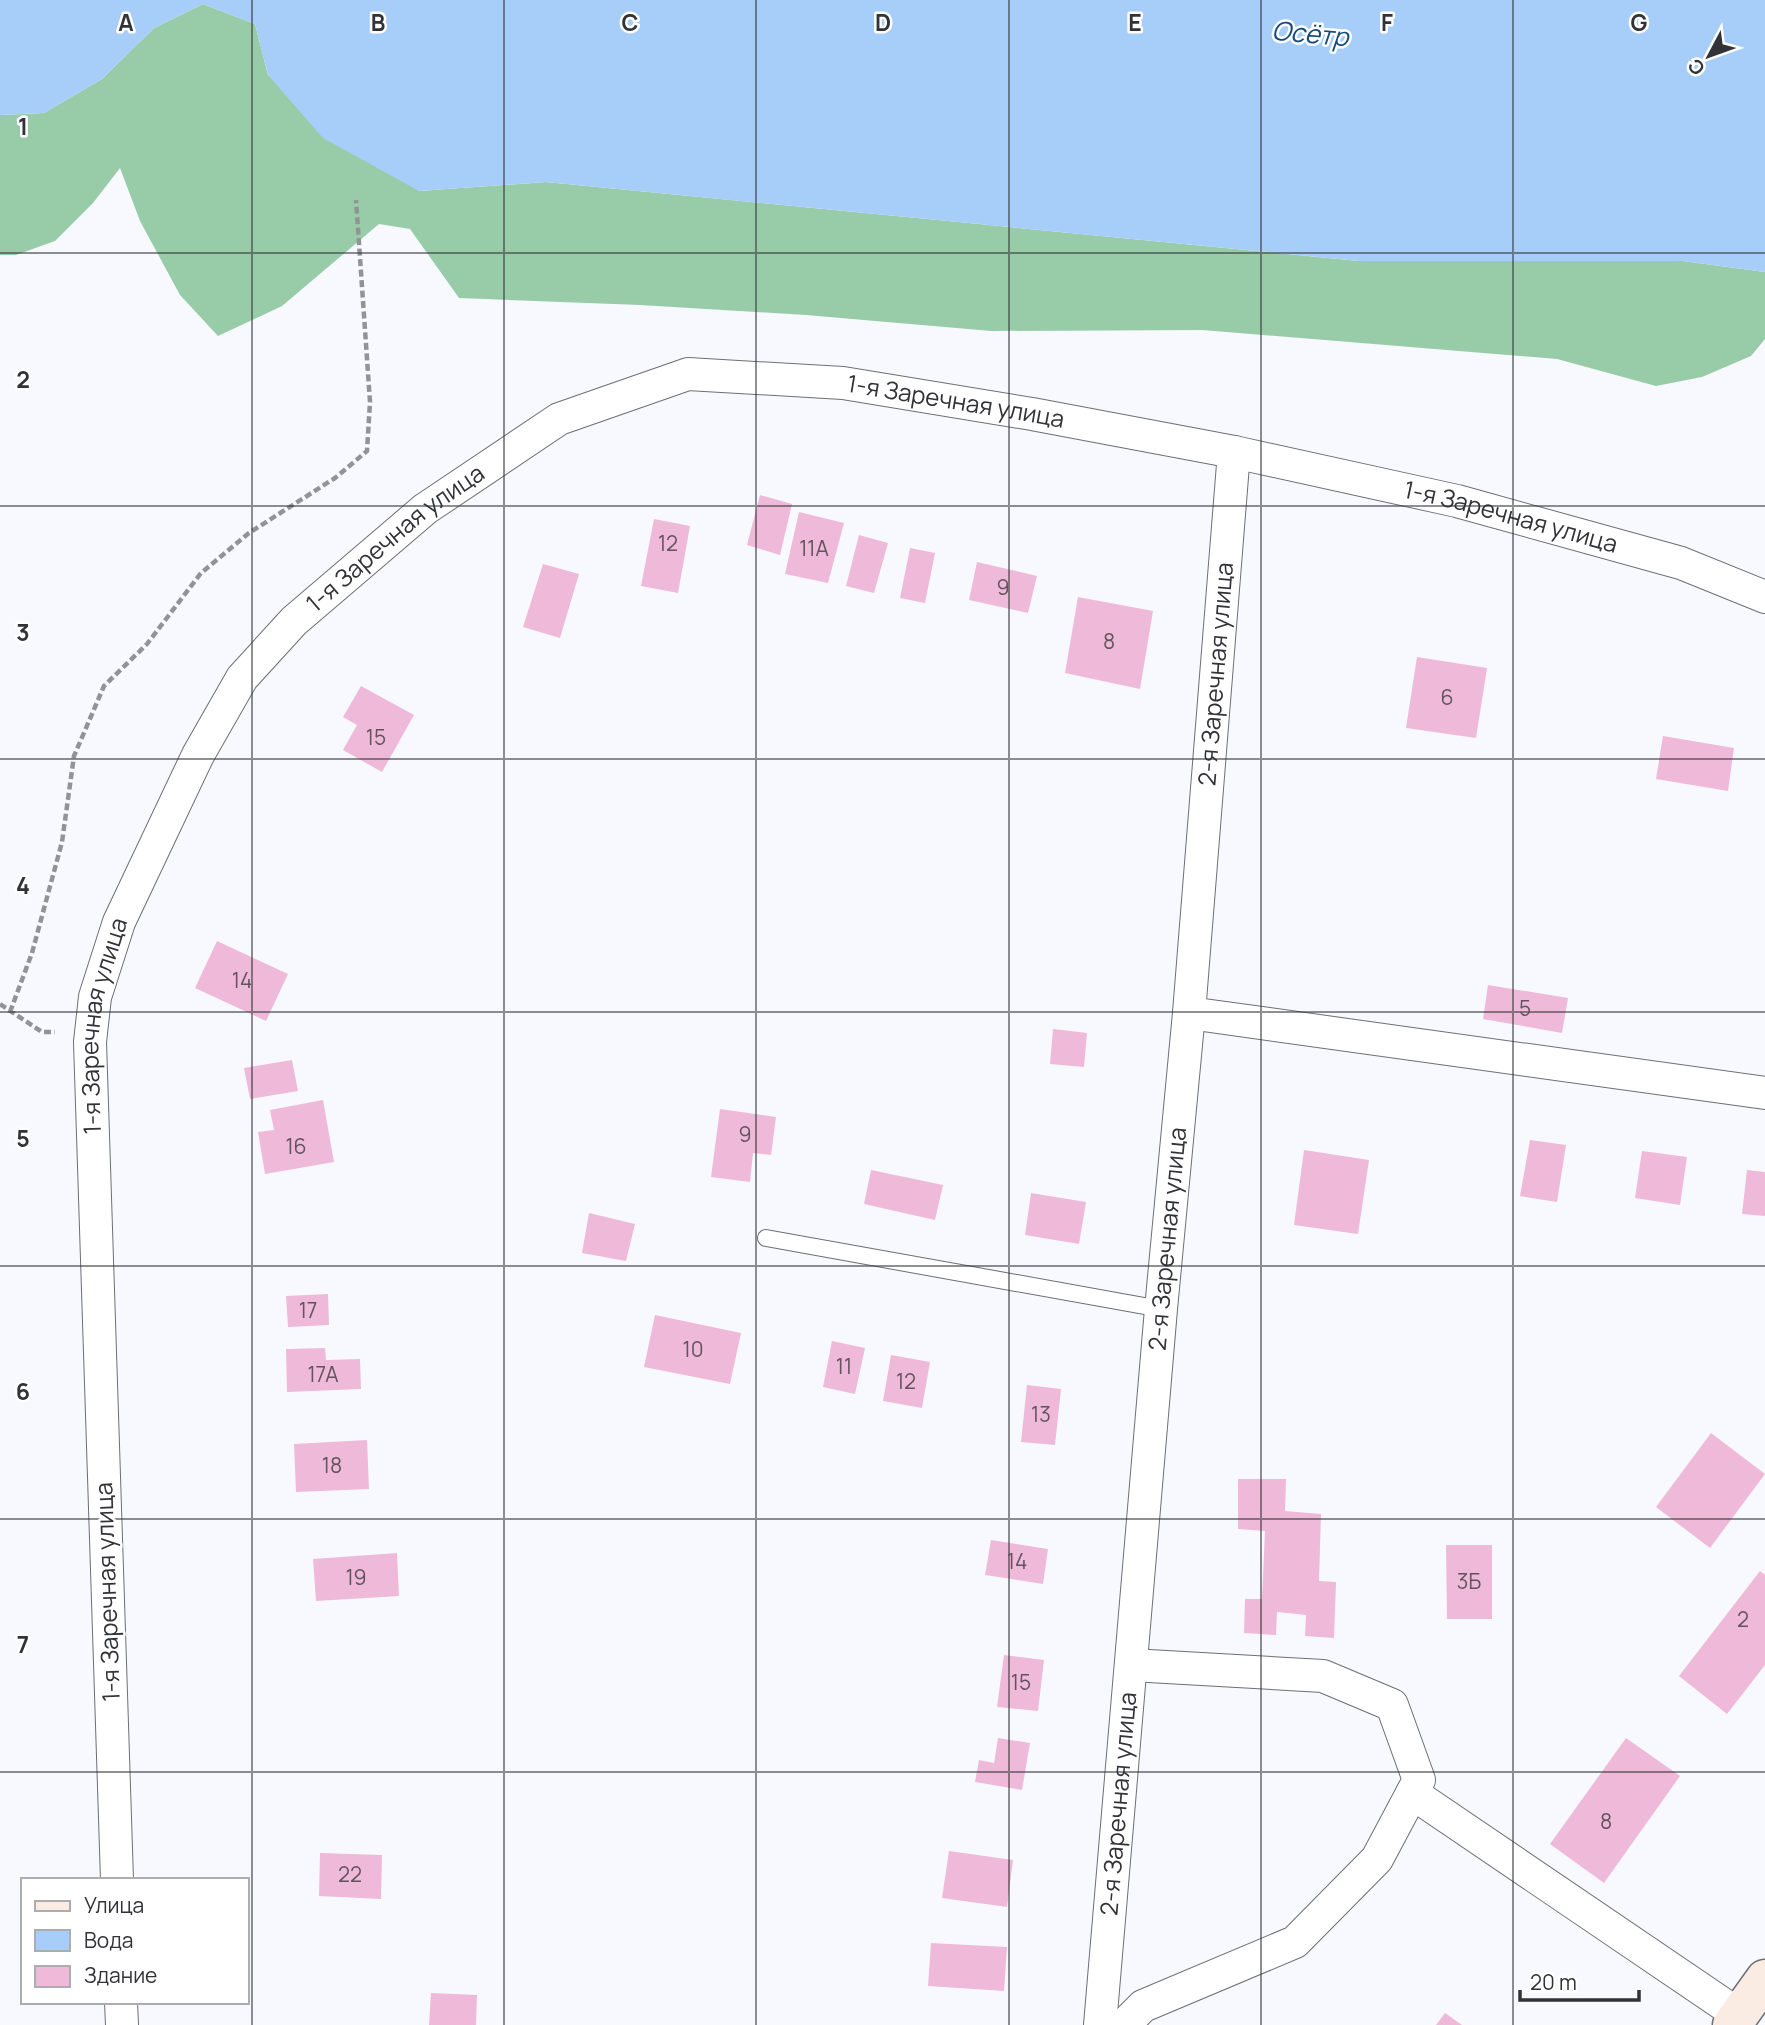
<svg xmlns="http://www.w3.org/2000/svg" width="1765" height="2025" viewBox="0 0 1765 2025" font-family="Manrope,sans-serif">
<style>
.forest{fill:#98cca9}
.water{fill:#a7cdf9}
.building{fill:#efb9d9}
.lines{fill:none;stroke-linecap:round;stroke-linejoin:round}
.service-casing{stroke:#6c6f75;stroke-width:18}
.minor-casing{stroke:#6c6f75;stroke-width:34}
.secondary-casing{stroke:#6c6f75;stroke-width:41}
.path{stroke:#929397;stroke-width:4.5;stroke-dasharray:7 3.5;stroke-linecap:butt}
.service{stroke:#fff;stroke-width:16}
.minor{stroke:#fff;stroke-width:32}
.secondary{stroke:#faece2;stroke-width:38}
.grid{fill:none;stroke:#323336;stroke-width:2;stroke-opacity:0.55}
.labels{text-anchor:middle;stroke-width:5;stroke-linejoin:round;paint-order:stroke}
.number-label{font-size:21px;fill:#61545f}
.street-label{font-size:24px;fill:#323336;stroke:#fff}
.water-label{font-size:26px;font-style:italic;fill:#154b7f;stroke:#fff}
.grid-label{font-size:23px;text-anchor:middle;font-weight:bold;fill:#323336;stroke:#fff;stroke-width:5;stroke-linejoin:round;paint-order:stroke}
</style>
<rect width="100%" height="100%" fill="#f7f9fe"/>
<path class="forest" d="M203 4 255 24 268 75 419 191 546 182 1359 261H1683L1765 272V339L1751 356 1702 377 1656 386 1557 359 1202 330 991 331 806 315 640 305 459 298 410 229 379 224 282 306 218 336 180 295 140 221 120 168 93 203 55 241 16 255H0V115L44 113 102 79 154 28Z"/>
<path class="water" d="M0 0H1765V272L1683 261H1359L546 182 419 191 323 138 268 75 255 24 203 4 154 28 102 79 44 113 0 115Z"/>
<path class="building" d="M760 495 792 504 780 555 747 545Z
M799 512 844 523 828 583 785 574Z
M654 519 690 526 678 593 641 586Z
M859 535 888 543 874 593 846 586Z
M910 548 935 553 925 603 900 598Z
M977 562 1037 576 1028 613 969 600Z
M543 564 579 574 560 638 523 627Z
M1078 597 1153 611 1140 689 1065 673Z
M1417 657 1487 668 1476 738 1406 728Z
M361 686 414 715 382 772 343 750 357 725 343 717Z
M1663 736 1734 748 1728 791 1656 779Z
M217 941 288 974 266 1021 195 988Z
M1488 985 1568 998 1562 1033 1483 1019Z
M1053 1029 1087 1033 1084 1067 1050 1064Z
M292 1060 298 1091 250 1099 244 1068Z
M323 1100 334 1162 265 1174 258 1132 274 1130 270 1110Z
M720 1109 776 1117 771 1155 753 1153 750 1182 711 1177Z
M1530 1140 1566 1145 1557 1202 1520 1196Z
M1304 1150 1369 1160 1358 1234 1294 1225Z
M1642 1151 1687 1157 1680 1205 1635 1198Z
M871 1170 943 1185 935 1220 864 1204Z
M1747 1170 1765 1172V1216L1742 1214Z
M1031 1193 1086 1202 1079 1244 1025 1235Z
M589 1213 635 1224 626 1261 582 1253Z
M328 1294 329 1325 288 1327 286 1296Z
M655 1315 741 1333 730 1384 644 1367Z
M832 1341 865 1348 855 1394 823 1387Z
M325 1348 326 1360 360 1359 361 1389 287 1392 286 1349Z
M891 1355 930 1362 922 1408 883 1401Z
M1027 1385 1061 1389 1055 1445 1021 1442Z
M1711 1433 1765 1474 1710 1548 1656 1507Z
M367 1440 369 1489 296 1492 294 1444Z
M1238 1479H1286L1285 1511 1321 1514 1319 1581 1336 1582 1334 1638 1305 1636 1306 1615 1277 1612 1276 1635 1244 1633 1245 1599H1262L1265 1531 1238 1529Z
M991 1540 1048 1549 1043 1584 985 1575Z
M1446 1545H1492V1619H1447Z
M397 1553 399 1596 316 1601 313 1559Z
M1760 1571 1765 1575V1665L1727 1714 1679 1676Z
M1004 1655 1044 1660 1038 1711 997 1707Z
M998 1738 1030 1743 1022 1790 975 1782 979 1760 994 1763Z
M1626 1738 1680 1776 1604 1883 1550 1844Z
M949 1851 1013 1860 1007 1907 942 1898Z
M320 1853 382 1855 381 1899 319 1896Z
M931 1943 1007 1947 1004 1991 928 1986Z
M431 1993 477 1995 476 2025H429Z
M1445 2013 1462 2025H1436Z"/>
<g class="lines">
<g class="service-casing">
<path id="service" d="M766 1238 1161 1309"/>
</g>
<g class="minor-casing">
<g id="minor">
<path d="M1189 1013 1765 1093"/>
<path d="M1412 1793 1739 2015"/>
<path id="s1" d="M117 1880 90 1042 95 997 119 922 198 755 242 678 294 621 425 509 559 419 688 374 843 383 1032 414 1234 452 1457 501 1681 563 1765 597"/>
<path d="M121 2002 122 2025"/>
<path id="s2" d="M1100 2025 1161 1309 1189 1013 1234 452"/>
<path d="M1124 2025 1143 2006 1295 1942 1377 1859 1419 1780 1392 1705 1323 1676 1131 1665"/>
</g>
</g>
<g class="secondary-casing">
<path id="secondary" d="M1732 2025 1765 1979"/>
</g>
<path class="path" d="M0 1004 42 1032H55
M10 1012 32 953 62 842 74 756 104 686 147 644 201 573 249 533 335 478 367 451 370 402 356 200"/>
<use href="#service" class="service"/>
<use href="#minor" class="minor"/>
<use href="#secondary" class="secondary"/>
</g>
<path class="grid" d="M252 0V2025M504 0V2025M756 0V2025M1009 0V2025M1261 0V2025M1513 0V2025M0 253H1765M0 506H1765M0 759H1765M0 1012H1765M0 1266H1765M0 1519H1765M0 1772H1765"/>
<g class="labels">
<g class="number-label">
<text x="668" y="551">12</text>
<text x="814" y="556">11А</text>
<text x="1003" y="595">9</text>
<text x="1109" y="649">8</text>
<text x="1447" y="705">6</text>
<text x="376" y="745">15</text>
<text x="242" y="988">14</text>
<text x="1525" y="1016">5</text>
<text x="745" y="1142">9</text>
<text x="296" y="1154">16</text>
<text x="308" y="1318">17</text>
<text x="693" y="1357">10</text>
<text x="844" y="1374">11</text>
<text x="323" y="1382">17А</text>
<text x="906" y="1389">12</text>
<text x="1041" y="1422">13</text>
<text x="332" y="1473">18</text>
<text x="1017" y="1569">14</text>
<text x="356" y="1585">19</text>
<text x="1469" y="1589">3Б</text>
<text x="1743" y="1627">2</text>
<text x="1021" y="1690">15</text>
<text x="1606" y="1829">8</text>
<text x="350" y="1882">22</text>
</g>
<g class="street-label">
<text dy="8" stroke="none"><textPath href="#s1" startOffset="2053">1-я Заречная улица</textPath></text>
<text dy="8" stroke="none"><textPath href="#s1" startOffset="2620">1-я Заречная улица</textPath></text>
<text dy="8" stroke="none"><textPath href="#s1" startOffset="1444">1-я Заречная улица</textPath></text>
<text dy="8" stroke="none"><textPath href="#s2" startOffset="1356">2-я Заречная улица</textPath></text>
<text dy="8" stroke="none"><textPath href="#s1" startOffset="856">1-я Заречная улица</textPath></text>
<text dy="8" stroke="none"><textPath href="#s2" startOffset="789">2-я Заречная улица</textPath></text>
<text transform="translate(108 1592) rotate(-92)" y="8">1-я Заречная улица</text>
<text dy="8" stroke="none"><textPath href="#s2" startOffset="222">2-я Заречная улица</textPath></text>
</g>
<g class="water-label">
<text transform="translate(1310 34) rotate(5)" y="9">Осётр</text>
</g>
</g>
<g class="grid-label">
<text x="126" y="31">A</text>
<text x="378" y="31">B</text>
<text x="630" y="31">C</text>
<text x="883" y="31">D</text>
<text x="1135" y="31">E</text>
<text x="1387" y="31">F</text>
<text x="1639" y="31">G</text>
<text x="23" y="135">1</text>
<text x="23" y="388">2</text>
<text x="23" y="641">3</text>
<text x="23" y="894">4</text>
<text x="23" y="1147">5</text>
<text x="23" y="1400">6</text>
<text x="23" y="1653">7</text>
</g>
<rect x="21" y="1878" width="228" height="126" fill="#ffffff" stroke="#adadaf" stroke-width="2"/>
<rect x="35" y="1901" width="35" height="10" fill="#faece2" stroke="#adadaf" stroke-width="2"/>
<text x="84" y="1913" font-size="21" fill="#323336">Улица</text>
<rect x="35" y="1930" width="35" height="21" fill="#a7cdf9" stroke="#adadaf" stroke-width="2"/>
<text x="84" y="1948" font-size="21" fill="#323336">Вода</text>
<rect x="35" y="1966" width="35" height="21" fill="#efb9d9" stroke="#adadaf" stroke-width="2"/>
<text x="84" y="1983" font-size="21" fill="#323336">Здание</text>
<g transform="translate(1709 56) rotate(229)" stroke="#ffffff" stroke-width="5" paint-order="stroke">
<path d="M0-5L12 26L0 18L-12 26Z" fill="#323336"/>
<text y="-10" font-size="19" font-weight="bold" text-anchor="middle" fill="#323336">С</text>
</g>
<path d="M1520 1990v10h119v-10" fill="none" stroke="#323336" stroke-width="3.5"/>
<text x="1530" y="1990" font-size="21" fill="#323336" stroke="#ffffff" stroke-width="5" paint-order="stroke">20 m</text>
</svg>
